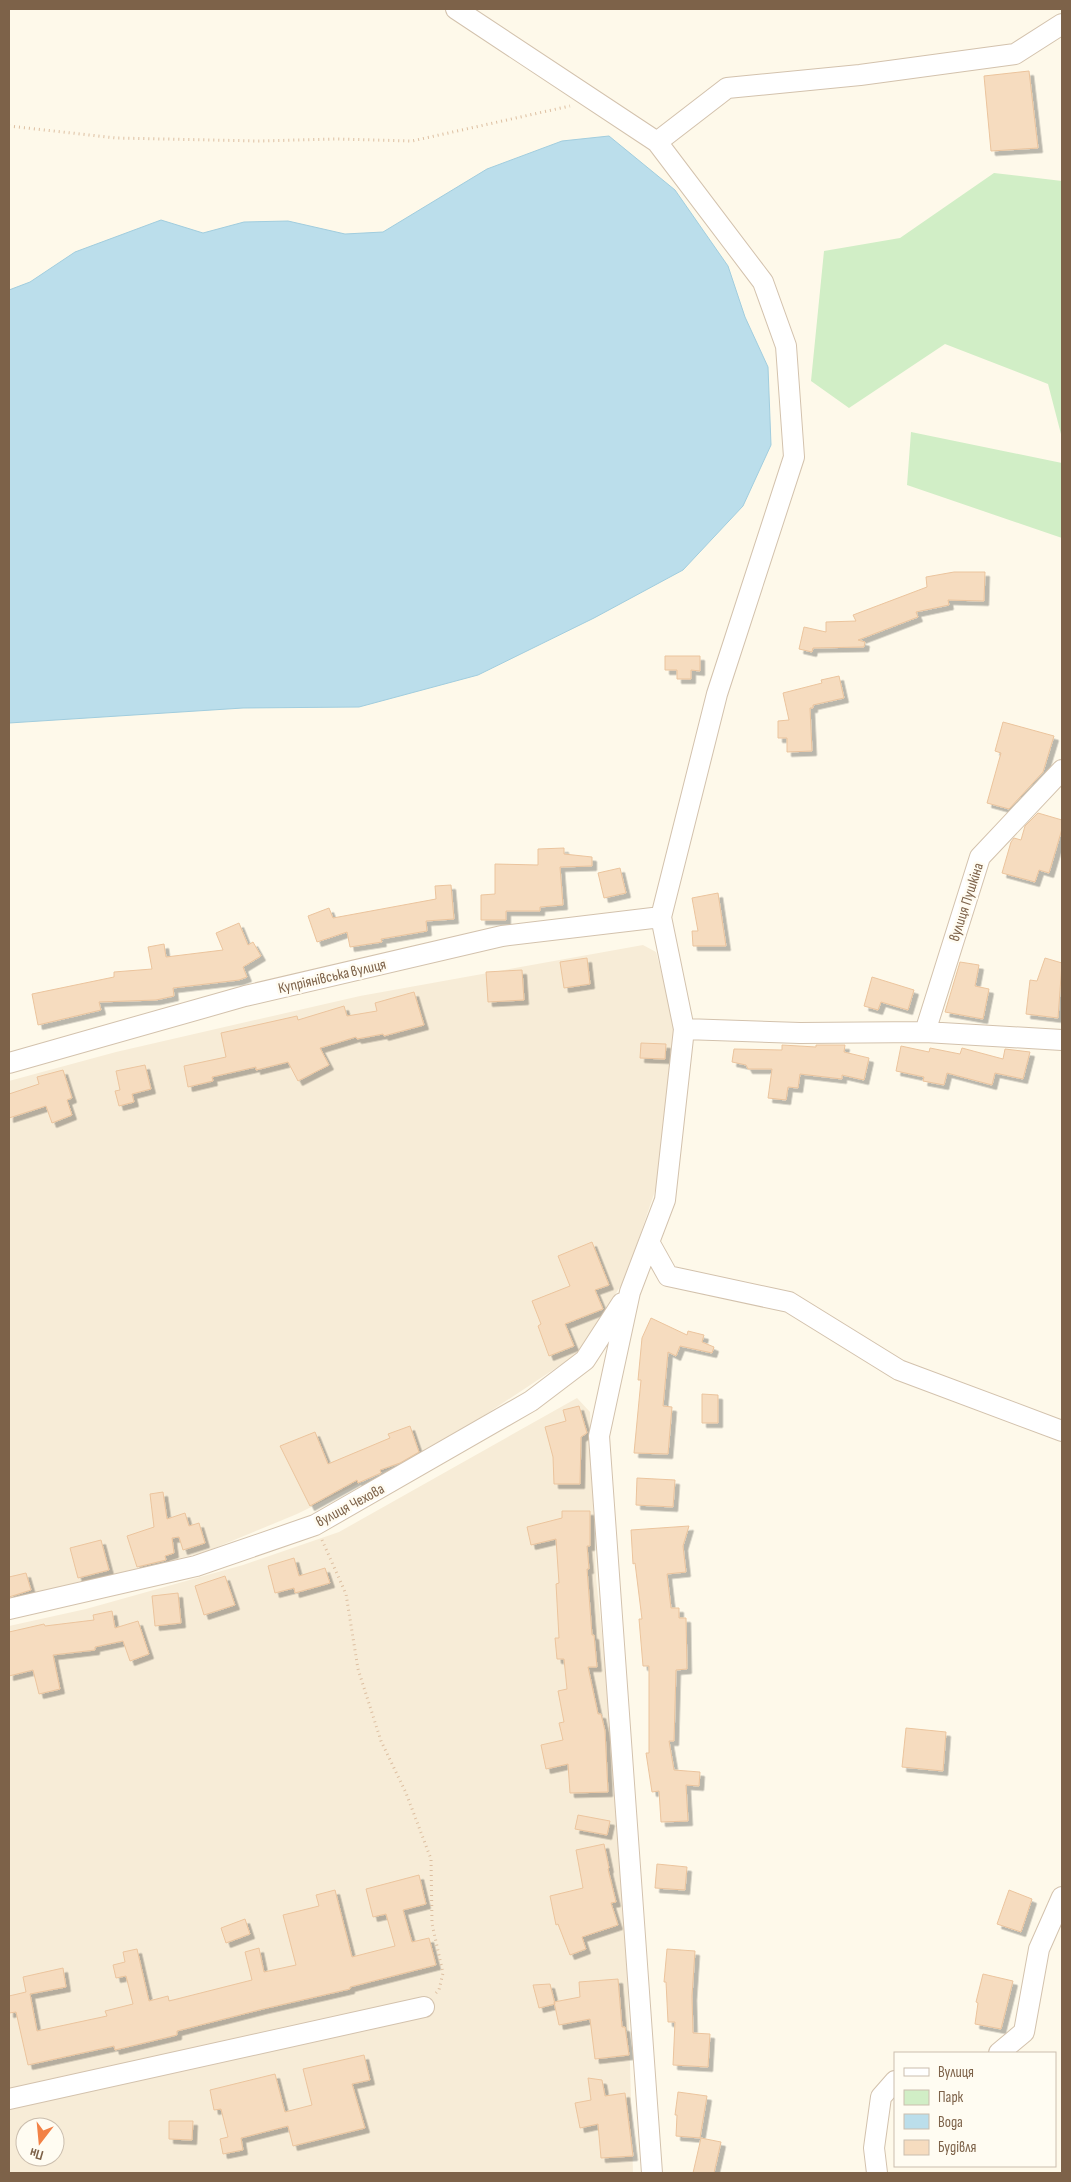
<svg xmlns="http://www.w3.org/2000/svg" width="1071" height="2182" viewBox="0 0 1071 2182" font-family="'Sofia Sans Condensed',sans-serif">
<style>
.residential{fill:#f7ecd7;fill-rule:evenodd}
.green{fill:#d1eec6}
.water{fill:#bbdeeb;stroke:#a1cdde}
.building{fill:#f6dcbf;stroke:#ebc49d;filter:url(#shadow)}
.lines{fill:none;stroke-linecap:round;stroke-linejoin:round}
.street-casing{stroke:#d3c2ad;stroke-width:22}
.path{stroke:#ddbfa1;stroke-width:3;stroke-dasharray:1 4;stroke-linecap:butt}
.street{stroke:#fff;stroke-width:20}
.labels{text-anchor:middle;stroke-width:5;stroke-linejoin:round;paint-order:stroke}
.street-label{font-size:15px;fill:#7d6249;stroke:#fffcf2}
</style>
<defs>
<filter id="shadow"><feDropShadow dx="4.5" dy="4.5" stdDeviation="0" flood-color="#0004"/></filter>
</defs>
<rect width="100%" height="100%" fill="#fef9ea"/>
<path class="residential" d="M643 945 656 952 676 1028 656 1188 625 1279 577 1354 447 1440 297 1514 205 1552 9 1600V1081L116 1052 360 996Z
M577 1398 590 1412 596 1578 610 1708 627 1956 633 2173H9V1626L86 1609 243 1565 339 1532ZM25 2127H55V2157H25Z"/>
<path class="green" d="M994 173 1062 181V438L1048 384 945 344 849 408 811 381 824 251 900 238Z
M911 432 1062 463V538L907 485Z"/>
<path class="water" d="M609 136 675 190 728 266 745 317 768 367 771 445 743 506 683 570 594 618 478 675 359 707 243 708 9 723V290L30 282 75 252 161 220 203 233 244 222 288 221 345 234 383 232 487 169 562 141Z"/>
<path class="building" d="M1029 71 1038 148 991 151 984 76Z
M954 572H985L984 601 948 600 949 605 916 612 918 617 858 640 865 642 864 647 813 648 812 652 799 649 804 627 826 632V622L856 621 853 615 927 587 926 577Z
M665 656H700V671L691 670V679H677V670H665Z
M839 676 844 698 813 705V708H810L812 751 787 752V738H778V721L789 720 783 693 822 683 821 680Z
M1003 722 1054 736 1043 772 1009 809 987 803 1001 753 995 751Z
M1038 813 1062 820V829L1049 873 1039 870 1035 882 1002 873 1011 842 1014 838 1021 840 1025 826Z
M564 848V854L592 857V866L560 867 563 905 540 907V911H506V920H481V895L495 894V864L538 865V849Z
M620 868 626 893 604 898 598 873Z
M451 885 454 919 426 921 427 931 381 939 382 942 350 947 347 932 317 942 308 916 329 908 333 918 436 899 435 886Z
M718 893 726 946H693L692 931H698L692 898Z
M239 923 248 945 253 942 261 956 243 967 247 977 239 980 173 988 174 996 156 1000 99 1002 101 1010 38 1025 32 994 114 977V972L152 969 148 947 164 944 166 957 223 950 216 933Z
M587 958 590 984 564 988 560 962Z
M1045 958 1062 963 1058 1018 1026 1014 1030 980 1037 981Z
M960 962 979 965 975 986 989 989 983 1019 945 1012Z
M522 970 524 1000 488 1002 486 972Z
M872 977 914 990 908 1010 881 1002 878 1010 864 1006Z
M414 992 424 1025 384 1036 383 1034 357 1039 356 1037 320 1048 329 1065 298 1081 288 1062 256 1070V1067L212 1077 213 1081 188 1087 184 1066 226 1057 221 1033 297 1016 298 1020 344 1006 347 1016 377 1011 375 1003Z
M641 1043 666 1044 665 1059 640 1058Z
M782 1045 816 1047V1045H845L844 1052 869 1058 864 1080 842 1075V1079L800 1074 798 1088 788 1087 786 1100 768 1098 772 1069H748L746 1065 732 1062 734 1049 782 1050Z
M901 1046 929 1052 930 1048 960 1054 962 1048 1003 1059 1005 1049 1030 1052 1023 1079 995 1073 992 1085 947 1073 944 1085 923 1081 924 1077 896 1071Z
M145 1065 151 1089 132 1094 134 1102 119 1106 115 1091 120 1090 116 1071Z
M63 1070 72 1098 67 1100 72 1115 52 1123 46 1106 9 1118V1094L39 1084 37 1077Z
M592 1242 609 1285 595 1290 603 1309 565 1324 574 1346 549 1356 538 1326 541 1324 532 1301 570 1286 558 1256Z
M651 1318 687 1335 688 1331 704 1335 702 1342 714 1347 712 1353 680 1346 676 1356 668 1352 663 1406 672 1407 668 1454 634 1453 641 1380H638L642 1338Z
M702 1394 718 1395V1423H702Z
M579 1406 587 1433 581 1437 580 1484H554L553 1457 545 1427 566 1421 563 1410Z
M410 1426 419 1452 400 1463 380 1470 381 1473 358 1483 357 1480 310 1506 280 1446 315 1432 328 1464 390 1438 388 1434Z
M637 1478 675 1480 673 1507 636 1505Z
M163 1492 167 1519 185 1513 189 1526 199 1523 205 1543 183 1550 179 1537 172 1538 174 1553 165 1556 166 1560 137 1567 127 1536 154 1527 150 1494Z
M562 1511H590V1546H587L589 1569H587L592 1635H594L597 1667H588L598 1714H601L605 1731 608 1792 570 1793 568 1764 546 1769 541 1745 563 1740 559 1723 564 1722 558 1691 567 1689 564 1659H557L555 1638H559L556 1584 559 1583 556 1539 531 1545 527 1527 562 1518Z
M689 1526 683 1546 686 1572 667 1574 671 1608H679V1618H686L687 1669 676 1670 674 1741H669L674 1770 700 1772 699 1786 686 1785 688 1821 661 1822 659 1791 652 1792 646 1753H649V1666H643L639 1619H642L635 1563 633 1564 631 1530Z
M101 1540 109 1570 78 1578 70 1548Z
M294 1558 299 1576 325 1568 330 1583 295 1593 294 1588 275 1593 268 1566Z
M26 1573 31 1590 9 1597V1577Z
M225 1576 235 1605 204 1615 195 1586Z
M178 1593 181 1623 155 1626 152 1596Z
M112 1611 115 1628 138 1621 149 1654 130 1661 123 1641 95 1647V1650L53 1655 60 1689 39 1694 33 1670 9 1676V1632L44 1624 45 1626 94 1620 93 1615Z
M906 1728 946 1732 943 1771 902 1767Z
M578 1815 610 1821 607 1835 575 1829Z
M604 1844 609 1868 608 1869 616 1902 611 1903 618 1925 582 1937 586 1949 570 1955 558 1924 556 1925 550 1896 583 1888 576 1850Z
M657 1864 687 1867 685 1890 655 1888Z
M419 1875 426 1904 403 1910 412 1942 429 1938 436 1965 350 1987V1989L263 2009 177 2031V2035L115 2050 114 2046 28 2065 16 2012 9 2013V1996L26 1992 23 1977 63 1968 66 1987 30 1994 37 2031 107 2016 105 2011 133 2004 126 1976 116 1978 113 1965 125 1962 123 1952 137 1949 149 2001 168 1996 169 2001 252 1980 245 1952 259 1948 264 1972 296 1965 283 1915 319 1906 316 1895 335 1890 352 1957 395 1946 386 1914 373 1917 366 1889Z
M1009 1890 1032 1899 1021 1932 997 1924Z
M245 1919 250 1934 226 1943 221 1928Z
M667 1949 695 1951 692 1996 693 2033 710 2034 708 2067 673 2065 675 2022H668L666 1982H664Z
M983 1974 1013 1981 1001 2029 975 2024 978 2003 976 2002Z
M618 1979 622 2027H625L629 2055 595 2059 590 2019 559 2025 554 2002 580 1997 579 1982Z
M550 1984 555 2004 539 2008 533 1985Z
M364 2055 370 2080 352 2084 365 2128 293 2146 288 2126 241 2138 243 2150 223 2154 220 2139 228 2137 221 2109 214 2110 210 2090 275 2074 285 2112 312 2105 303 2069Z
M588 2078 602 2080 605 2096 625 2093 633 2156 601 2158 598 2124 580 2128 575 2103 591 2100Z
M678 2092 707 2096 700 2138 676 2136 677 2115H675Z
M169 2121H193L192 2140 169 2139Z
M701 2138 721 2142 714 2173H693Z"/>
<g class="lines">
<g class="street-casing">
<path id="street" d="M456 9 657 142 763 282 786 346 794 457 717 694 661 917 684 1029 665 1200 630 1292 599 1436 652 2173
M657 142 727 88 860 75 1015 54 1062 24
M684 1029 800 1033 925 1032 1062 1040
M925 1032 980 857 1062 770
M9 1063 245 996 502 936 661 917
M649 1242 668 1276 789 1302 899 1370 1062 1431
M9 1609 196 1566 315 1525 531 1401 585 1360 622 1303
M999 2053 1024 2032 1039 1949 1062 1897
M9 2099 424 2007
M877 2173 874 2148 881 2097 895 2081"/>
</g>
<path class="path" d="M9 126 116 138 259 141 337 139 412 141 570 106
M322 1540 346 1594 358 1669 381 1741 406 1793 431 1859 432 1924 443 1973 439 1990 436 1993"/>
<use href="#street" class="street"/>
</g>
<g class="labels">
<g class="street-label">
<text transform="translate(966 902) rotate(-72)" y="5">вулиця Пушкіна</text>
<text transform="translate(332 976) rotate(-13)" y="5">Купріянівська вулиця</text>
<text transform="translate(350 1505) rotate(-28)" y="5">вулиця Чехова</text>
</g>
</g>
<rect width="1071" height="2182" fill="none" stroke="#7d6249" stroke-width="20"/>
<rect x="894" y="2052" width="162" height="115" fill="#fffcf2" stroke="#cbbeae"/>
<rect x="904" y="2068" width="25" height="8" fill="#ffffff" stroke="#cbbeae"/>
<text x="938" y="2077" font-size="15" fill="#7d6249">Вулиця</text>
<rect x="904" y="2090" width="25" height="15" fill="#d1eec6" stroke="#cbbeae"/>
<text x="938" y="2102" font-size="15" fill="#7d6249">Парк</text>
<rect x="904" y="2114" width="25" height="15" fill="#bbdeeb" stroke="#cbbeae"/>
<text x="938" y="2127" font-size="15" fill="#7d6249">Вода</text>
<rect x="904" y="2140" width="25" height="15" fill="#f6dcbf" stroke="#cbbeae"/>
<text x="938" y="2152" font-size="15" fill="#7d6249">Будівля</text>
<g transform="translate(40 2142) rotate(196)"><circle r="24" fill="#fffcf2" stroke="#cbbeae"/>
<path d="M0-4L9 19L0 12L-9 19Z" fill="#f28145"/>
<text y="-8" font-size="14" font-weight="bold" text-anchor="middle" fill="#7d6249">Пн</text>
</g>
</svg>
